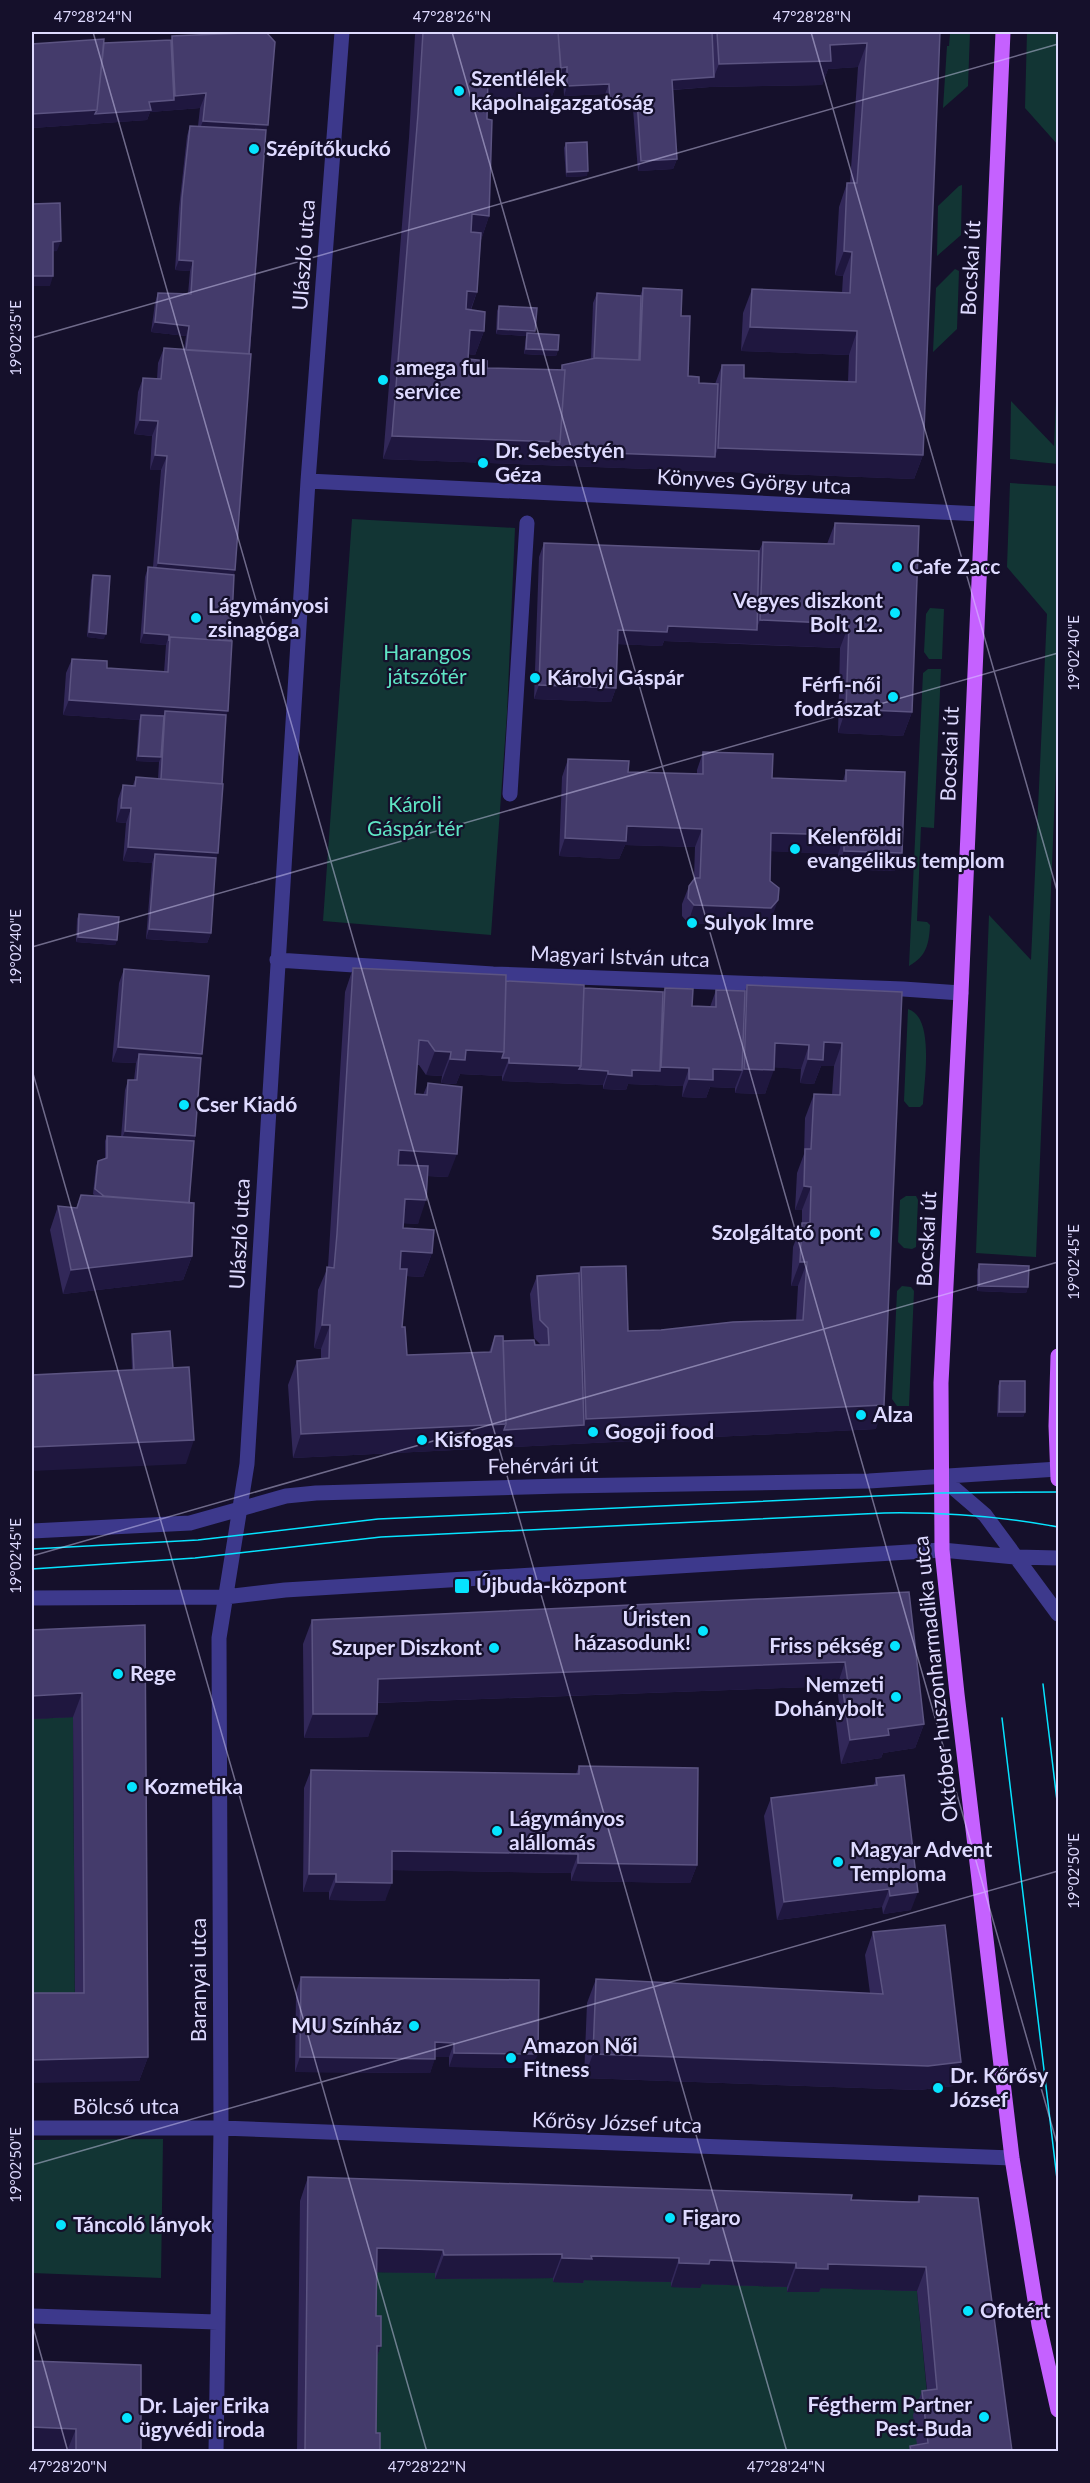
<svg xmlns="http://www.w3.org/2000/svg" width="1090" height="2483" viewBox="0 0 1090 2483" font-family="Lato,sans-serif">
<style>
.green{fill:#123534}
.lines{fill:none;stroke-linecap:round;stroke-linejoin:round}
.minor{stroke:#3d398c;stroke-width:15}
.major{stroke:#c561ff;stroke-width:15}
.tram{stroke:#06e4ff;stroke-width:1.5}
.wall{fill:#322859;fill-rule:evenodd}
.shaded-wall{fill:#1f173f}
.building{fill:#443b6b;stroke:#5c5482;stroke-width:1.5}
.ticks{fill:none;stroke:#dedaff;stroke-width:1.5;stroke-opacity:0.45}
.poi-dot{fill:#06e4ff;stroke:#15102b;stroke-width:2}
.labels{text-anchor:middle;stroke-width:4.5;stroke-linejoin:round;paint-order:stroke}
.poi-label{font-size:21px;font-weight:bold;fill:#dedaff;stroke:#15102b;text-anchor:start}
.street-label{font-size:21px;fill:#dedaff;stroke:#15102b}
.park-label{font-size:21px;fill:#5fe6c5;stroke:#15102b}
.neatline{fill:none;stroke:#dedaff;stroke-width:2}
.ticks-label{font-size:15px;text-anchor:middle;fill:#dedaff}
</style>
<rect width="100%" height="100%" fill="#15102b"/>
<path class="green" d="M947 32H970L968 86 943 108 947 46H949L950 34Z
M1027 32H1058V145L1025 108Z
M962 185 961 235 937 256 938 206 959 186Z
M955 269 959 271 957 329 933 352 936 288Z
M1058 356V464L1010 459 1011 401 1054 446Z
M1010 483 1058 486V718L1036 1257 976 1253 989 915 1031 960 1047 614 1007 567Z
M352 519 515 528 507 713 491 935 323 921Z
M930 608 944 609 942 659H929L924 652 926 614Z
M928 669H941L934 828 921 827 917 921 927 922 930 925C929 943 927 956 909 966L923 673Z
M908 1009C935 1017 924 1082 923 1104L920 1107H909L904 1101Z
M906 1196H916L918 1200 916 1247 912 1249 904 1248 898 1242 900 1200Z
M902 1286 911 1287 914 1291 909 1406H897L892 1399 897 1291Z
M73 1717 75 2017H32V1719Z
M163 2139 161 2278 32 2273V2140Z
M368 2272 435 2273V2279L553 2278V2282L583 2283V2280L671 2282V2287L700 2288 701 2284 787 2287 788 2292H819V2288L917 2291 929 2413 917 2451 367 2452Z"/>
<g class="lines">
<path class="minor" d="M308 481 981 514
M510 794 527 523
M277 960 493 974 903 989 961 993
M942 1478 985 1515 1058 1614
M32 1531 190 1523 286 1496 316 1493 561 1486 869 1481 1058 1469
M32 1598 225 1597 285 1590 942 1550 1015 1557 1058 1558
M32 2128H221L1012 2158
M32 2316 217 2322
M216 2452 221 2128 219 1638 247 1464 308 481 342 32"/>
<path class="major" d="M1003 32 961 993 941 1383 942 1550 957 1694 1012 2158 1039 2325 1058 2410
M1058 1356 1056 1426 1058 1479"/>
<path class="tram" d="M32 1549 198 1540 378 1519 941 1493 1058 1492
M32 1569 195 1558 381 1537 884 1513C945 1512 999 1516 1058 1527
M1043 1684 1058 1809
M1002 1718 1058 2187"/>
</g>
<path class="wall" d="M416 32H940L923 455 914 479 383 459 409 138 415 35ZM858 67 850 183H847L839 207 835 275 843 276 842 293 752 289 743 313 741 351 849 355 848 382 744 378 722 365 715 384 699 383 688 376 681 316 643 288 640 296 597 293 593 303 591 359 562 365 561 370 487 368 468 359V354L475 355 484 331 471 310 477 292 481 240 489 216 487 119 488 100 552 96 559 78 563 77 564 96 605 94 606 111 633 109 638 171 673 169 677 159 673 90 710 87 822 85 828 69Z
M172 36 266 130 234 575 226 715 216 858 211 933 207 943 146 939 152 863 123 861 126 823 116 822 118 799 123 785H133L136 777 158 779 159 762 136 761 139 720 63 715 66 673 72 659 107 668 164 672 166 645 140 643 145 577 148 567H153L161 470H150L152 436 134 434 138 392 143 378 157 379 158 363 164 348 184 350 186 336 151 332 155 303 158 293 188 294 190 271 175 270 179 208 187 136 190 126H198L200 108 150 112 147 120 32 128V44L104 43 171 40Z
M566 143 587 176 566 177 564 148Z
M499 306 535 331 534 334 558 350 556 356 524 354 526 336 496 334 497 311Z
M835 523 912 712 903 736 838 733 840 648 664 641 662 646 618 644 616 688 611 702 534 699 539 557 544 543 759 551 763 542 827 544Z
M93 575 104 639 87 637 91 580Z
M703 752 772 778 843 781 846 770 895 871 837 869 838 854 771 851 770 881 772 918 765 926 688 923 682 916V904L689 886 694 879 695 847 625 845 619 859 559 856 562 777 568 759 628 772 697 774V770Z
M79 914 117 940 115 945 76 942 77 919Z
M353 968 584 988 663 992 665 988 692 1006 710 1007 716 990 745 991 747 985 902 992 876 1429 293 1458 288 1385 297 1361 321 1359V1349L314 1348 318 1290 328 1267 345 992ZM417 1065H419L426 1075 442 1076 441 1083 456 1084 460 1074 502 1076V1081L603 1085V1089L626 1090 628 1084 683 1086 682 1097 706 1098 710 1087 735 1088V1093L765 1094 774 1067 801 1069 800 1083 814 1084 821 1066H834L832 1095 814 1094 805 1118 804 1154 797 1173 795 1210H802V1223L793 1247 791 1286H798L796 1321 661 1330 628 1331 581 1267 579 1273 537 1276 530 1294 534 1338 541 1345 503 1341 495 1336 489 1352 407 1355 402 1327 406 1276 423 1277 432 1253 403 1228 404 1223 418 1224 427 1176 448 1177 428 1083 423 1095 415 1094Z
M124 969 201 1058 195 1136 194 1141 189 1203 192 1256 183 1280 63 1294 50 1230 58 1206 76 1208 81 1195 95 1196 93 1194 96 1166 98 1161 105 1159V1141L107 1136 121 1137 125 1090 128 1080H134L136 1063 112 1062 119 983Z
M979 1264 1028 1287 1026 1293 977 1291V1270Z
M132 1334 173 1368 186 1464 132 1370 131 1339Z
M1000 1381 1025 1412 1023 1417H997L998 1386Z
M909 1592 924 1724 915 1748 883 1753 881 1758 841 1764 835 1715 839 1703 837 1686 377 1703 368 1737 304 1738 303 1644 312 1620Z
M145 1625 148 2057 139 2081 75 1993 73 1717 32 1719Z
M579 1766 697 1865 690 1883 571 1881V1873L392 1870 385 1901 329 1900V1892H303L304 1788 311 1770 576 1774Z
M876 1778 911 1910 883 1914 882 1907 777 1920 764 1816 771 1798 874 1785Z
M873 1932 961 2062 953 2086 919 2090 584 2078 587 2003 596 1979 870 1993 865 1955Z
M301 1977 532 2068 449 2067V2057H435L430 2073 295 2072 296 1992Z
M308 2177 917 2202 919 2196 1012 2451H908L910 2446 917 2445 913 2415 922 2391 927 2390 917 2291 821 2288 819 2292H787V2287L702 2284 700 2288 671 2287V2282L584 2280 583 2283 553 2282V2278L435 2279V2273L377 2272 376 2316 381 2346 377 2357 376 2433 380 2451H297L300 2201Z
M32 2361 141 2451H42Z"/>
<path class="shaded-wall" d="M867 43 858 67 828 69 822 85 710 87 669 90 672 80 714 77 719 64 830 45Z
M567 67 563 77 559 78 552 96 480 101 488 77Z
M609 84 605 94 564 96 567 86Z
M206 93 200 108 150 112 147 120 32 128V114L97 110 149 102 174 100 175 96Z
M637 99 633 109 606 111 610 101Z
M203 121 268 125 263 140 197 136Z
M677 159 673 169 638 171 641 161Z
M588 171 587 176 566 177 567 172Z
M472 214 489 216 481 240 464 238Z
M61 241 57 251 49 252 53 242Z
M844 251 852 252 843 276 835 275Z
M179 260 193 261 190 271 175 270Z
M32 276H53L50 286H32Z
M467 291 477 292 468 316 458 315Z
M155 322 189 326 186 336 151 332Z
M750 327 857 331 849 355 741 351Z
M498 329 535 331 533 336 527 333 526 336 496 334Z
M470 330 484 331 475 355 461 353Z
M526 349 558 350 556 356 524 354Z
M140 420 158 421 152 436 134 434Z
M392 436 560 442 715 457 718 448 923 455 914 479 383 459Z
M155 455 167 456 161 470H150Z
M158 563 235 570 230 585 153 577Z
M760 620 849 624 840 648 751 644Z
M668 626 757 630 751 644 664 641 662 646 613 644 618 630Z
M89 632 106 634 104 639 87 637Z
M144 633 169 635 166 645 140 643Z
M539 685 616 688 611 702 534 699Z
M69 700 228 711 222 725 165 711 162 721 141 715 139 720 63 715Z
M846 709 912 712 903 736 838 733Z
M138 756 161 757 159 762 136 761Z
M121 808H131L126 823 116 822Z
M627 826 702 829 695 847 625 845 619 859 559 856 565 838Z
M771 833 844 835 838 854 765 851Z
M128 847 218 853 213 868 155 854 152 863 123 861Z
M844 851 902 853 895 871 837 869Z
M778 900 772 918 765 926 688 923 694 905Z
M149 929 211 933 207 943 146 939Z
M78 937 117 940 115 945 76 942Z
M824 1042 842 1043 834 1066H821L814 1084 800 1083 808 1059Z
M775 1043 809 1045 801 1069 766 1067Z
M118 1047 202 1054 197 1068 139 1054 136 1063 112 1062Z
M466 1050 504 1052 509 1058 502 1076 460 1074 456 1084 441 1083 450 1059Z
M435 1051 451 1052 442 1076 426 1075Z
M509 1063 581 1066 608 1071 603 1085 502 1081Z
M661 1067 689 1068 683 1086 628 1084 626 1090 603 1089 608 1074 632 1070 660 1071Z
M713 1069 742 1070 735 1088 710 1087 706 1098 682 1097 689 1079Z
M744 1069 774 1070 765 1094 735 1093Z
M125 1131 195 1136 192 1146 121 1141Z
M399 1150 457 1154 448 1177 390 1174Z
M804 1186 811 1187 802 1210H795Z
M405 1199 426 1200 418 1224 397 1223Z
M401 1251 432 1253 423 1277 392 1275Z
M192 1256 183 1280 63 1294 71 1270Z
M800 1262H807L798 1286H791Z
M979 1286 1028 1287 1026 1293 977 1291Z
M322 1325H330L321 1349 314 1348Z
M884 1405 876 1429 293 1458 301 1434 506 1424 584 1425 586 1419Z
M999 1412H1025L1023 1417H997Z
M194 1440 186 1464 32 1471V1447Z
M845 1662 837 1686 369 1703 378 1679Z
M82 1693 73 1717 32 1719V1696Z
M313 1714H377L368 1737 304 1738Z
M924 1724 915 1748 883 1753 881 1758 841 1764 850 1740 888 1729Z
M392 1851 578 1854 571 1873 386 1870Z
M578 1863 697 1865 690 1883 571 1881Z
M309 1874H336L329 1892H303Z
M336 1882 392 1883 385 1901 329 1900Z
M889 1889 882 1907 777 1920 784 1902Z
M918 1892 911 1910 883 1914 890 1896Z
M435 2042 454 2043 449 2057H430Z
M454 2053 538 2054 532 2068 449 2067Z
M593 2054 961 2062 953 2086 919 2090 584 2078Z
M148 2057 139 2081 32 2083V2060Z
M300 2057 435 2059 430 2073 295 2072Z
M377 2248 443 2250 435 2273 368 2272Z
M562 2254 553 2278 435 2279 444 2255Z
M591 2256 679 2258 671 2282 584 2280 583 2283 553 2282 562 2258Z
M710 2260 796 2263 787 2287 702 2284 700 2288 671 2287 679 2263Z
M828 2264 926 2267 917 2291 821 2288 819 2292H787L796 2268Z
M377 2346H381L372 2370Z
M32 2427 76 2429 67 2451H32Z"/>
<path class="building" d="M266 32 275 42 268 125 203 121 206 93 175 96 172 36Z
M423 32H558L561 72 488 77 487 119 492 120 489 216 472 214 471 232 481 233 477 292 467 291 466 309 485 312 484 331 470 330 468 359 487 361V368L565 370 560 442 392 436 418 114Z
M558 32H712L714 77 672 80 677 159 641 161 637 99 610 101 609 84 567 86V67L561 68Z
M717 32H940L923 455 718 448 722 365H744V378L856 382 857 331 750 327 752 289 850 293 852 252 844 251 847 183H857L867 43 830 45 831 61 719 64Z
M104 39 97 110 32 114V44Z
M171 40 174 100 149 102 151 110 95 114 97 110 104 43Z
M190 126 266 130 249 354 186 350 189 326 155 322 158 293 191 294 193 261 179 260 182 198Z
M587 142 588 171 567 172 566 143Z
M60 203 61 241 53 242V276H32V204Z
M643 288 682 290 681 316H690L688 376 699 377V383L718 384 715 457 557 451 560 442 565 370H562V365L596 358 640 360Z
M597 293 641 296 639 360 594 358Z
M499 306 537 308 535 331 498 329Z
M527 333 559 335 558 350 526 349Z
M164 348 251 354 235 570 158 563 167 456 155 455 158 421 140 420 143 378 161 379Z
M835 523 919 526 912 712 846 709 849 624 760 620 763 542 834 544Z
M544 543 759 551 757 630 668 626 667 632 618 630 616 688 539 685Z
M148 567 234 575 231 641 170 637 169 641V635L144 633Z
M93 575 110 576 106 634 89 632Z
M170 637 232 641 228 711 69 700 72 659 107 661V668L168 672Z
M165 711 226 715 222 784 161 779Z
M141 715 164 716 161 757 138 756Z
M703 752 773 754 772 778 846 781V770L905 772 902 853 844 851V835L771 833 770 881 779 888 778 900 771 908 694 905 688 898 689 886 695 878H700L702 829 627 826 626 841 565 838 568 759 629 761 628 772 703 774Z
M136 777 223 784 218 853 128 847 131 808H121L123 785 135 786Z
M155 854 216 858 211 933 149 929Z
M79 914 119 917 117 940 78 937Z
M353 968 506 975 504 1052 466 1050 465 1060 450 1059 451 1052 435 1051 428 1041 419 1040 415 1094 427 1095 428 1083 462 1087 457 1154 399 1150 398 1165 428 1166 426 1200 405 1199 403 1228 434 1230 432 1253 401 1251 400 1269H407L402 1327H405L407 1355 491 1352 495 1336H503L506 1424 301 1434 297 1361 329 1358 330 1325H322L327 1267 334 1268 337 1234Z
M124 969 209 976 202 1054 118 1047Z
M506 981 584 985 581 1066 509 1063V1058H502L504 1052Z
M747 985 902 992 884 1405 586 1419 581 1267 626 1266 628 1331 661 1330 733 1322 803 1320 807 1262H800L802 1223H810L811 1187 804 1186 805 1149H811L814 1094 840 1095 842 1043 824 1042 823 1060 808 1059 809 1045 775 1043 774 1070 744 1069Z
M584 988 663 992 660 1071 632 1070V1076L608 1074V1071L579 1069 581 1066Z
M665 988 693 989 692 1006 716 1007V990L745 991 742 1070 713 1069V1080L689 1079V1068L661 1067Z
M139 1054 201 1058 195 1136 125 1131 128 1080H137Z
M107 1136 194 1141 189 1203 104 1196 95 1189 98 1161 107 1158Z
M81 1195 194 1203 192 1256 71 1270 58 1206 77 1208Z
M979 1264 1029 1266 1028 1287 979 1286Z
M579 1273 584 1425 504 1430 506 1424 503 1341 534 1340 535 1345H549L548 1328 540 1320 537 1276Z
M170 1331 173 1368 134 1370 132 1334Z
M189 1367 194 1440 32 1447V1375Z
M1000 1381H1025V1412H999Z
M909 1592 924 1724 888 1729 889 1735 850 1740 843 1691 849 1690 845 1662 378 1679 377 1714H313L312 1620Z
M145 1625 148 2057 32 2060V1993H84L82 1693 32 1696V1630Z
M579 1766 698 1768 697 1865 578 1863V1854L392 1851V1883L336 1882V1874H309L311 1770 579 1774Z
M904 1775 918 1892 890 1896 889 1889 784 1902 771 1798 877 1785 876 1778Z
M945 1925 961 2062 928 2066 593 2054 596 1979 883 1994 873 1932Z
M301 1977 539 1980 538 2054 454 2053V2043L435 2042V2059L300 2057Z
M308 2177 852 2195 851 2200 910 2202H919V2196L978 2198 1012 2451H911L910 2446 928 2443 922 2391 937 2389 926 2267 828 2264V2269L796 2268V2263L710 2260 709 2264 679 2263V2258L591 2256 592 2259 562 2258V2254L444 2255 443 2250 377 2248 376 2316H381V2346H377L376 2433H380V2451H305Z
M32 2361 141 2365V2451H76V2429L32 2427Z"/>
<path class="ticks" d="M93 32 787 2452M452 32 1058 2147M811 32 1058 894M32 338 1058 44M32 947 1058 653M32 1070 427 2452M32 1556 1058 1262M32 2165 1058 1871M32 2323 68 2452"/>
<g class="poi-dot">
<circle cx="459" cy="91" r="6"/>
<circle cx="254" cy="149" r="6"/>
<circle cx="383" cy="380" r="6"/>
<circle cx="483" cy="463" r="6"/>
<circle cx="897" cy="567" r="6"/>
<circle cx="895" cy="613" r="6"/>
<circle cx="196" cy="618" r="6"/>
<circle cx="535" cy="678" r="6"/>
<circle cx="893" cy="697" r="6"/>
<circle cx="795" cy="849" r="6"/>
<circle cx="692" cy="923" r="6"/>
<circle cx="184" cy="1105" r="6"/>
<circle cx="875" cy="1233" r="6"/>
<circle cx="861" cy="1415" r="6"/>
<circle cx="593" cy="1432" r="6"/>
<circle cx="422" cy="1440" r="6"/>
<rect x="454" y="1578" width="16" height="16" rx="3"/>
<circle cx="703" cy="1631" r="6"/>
<circle cx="895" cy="1646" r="6"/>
<circle cx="494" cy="1648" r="6"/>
<circle cx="118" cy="1674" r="6"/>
<circle cx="896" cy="1697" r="6"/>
<circle cx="132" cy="1787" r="6"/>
<circle cx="497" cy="1831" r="6"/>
<circle cx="838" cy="1862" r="6"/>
<circle cx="414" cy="2026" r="6"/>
<circle cx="511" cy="2058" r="6"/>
<circle cx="938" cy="2088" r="6"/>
<circle cx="670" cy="2218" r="6"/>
<circle cx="61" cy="2225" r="6"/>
<circle cx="968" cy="2311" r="6"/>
<circle cx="984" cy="2417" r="6"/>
<circle cx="127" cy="2418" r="6"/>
</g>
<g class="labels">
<g class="poi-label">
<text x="471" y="86">Szentlélek<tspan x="471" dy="24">kápolnaigazgatóság</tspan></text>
<text x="266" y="156">Szépítőkuckó</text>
<text x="395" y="375">amega ful<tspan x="395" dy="24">service</tspan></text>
<text x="495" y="458">Dr. Sebestyén<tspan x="495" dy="24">Géza</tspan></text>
<text x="909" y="574">Cafe Zacc</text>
<text x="883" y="608" text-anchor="end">Vegyes diszkont<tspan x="883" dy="24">Bolt 12.</tspan></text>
<text x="208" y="613">Lágymányosi<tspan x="208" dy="24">zsinagóga</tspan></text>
<text x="547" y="685">Károlyi Gáspár</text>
<text x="881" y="692" text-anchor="end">Férfi-női<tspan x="881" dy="24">fodrászat</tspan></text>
<text x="807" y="844">Kelenföldi<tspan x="807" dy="24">evangélikus templom</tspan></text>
<text x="704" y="930">Sulyok Imre</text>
<text x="196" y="1112">Cser Kiadó</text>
<text x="863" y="1240" text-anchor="end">Szolgáltató pont</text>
<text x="873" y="1422">Alza</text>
<text x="605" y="1439">Gogoji food</text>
<text x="434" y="1447">Kisfogas</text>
<text x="476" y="1593">Újbuda-központ</text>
<text x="691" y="1626" text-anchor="end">Úristen<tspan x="691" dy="24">házasodunk!</tspan></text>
<text x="883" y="1653" text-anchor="end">Friss pékség</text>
<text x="482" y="1655" text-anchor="end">Szuper Diszkont</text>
<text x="130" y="1681">Rege</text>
<text x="884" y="1692" text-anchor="end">Nemzeti<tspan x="884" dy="24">Dohánybolt</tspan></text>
<text x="144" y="1794">Kozmetika</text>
<text x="509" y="1826">Lágymányos<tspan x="509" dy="24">alállomás</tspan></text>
<text x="850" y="1857">Magyar Advent<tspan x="850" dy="24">Temploma</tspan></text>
<text x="402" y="2033" text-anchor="end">MU Színház</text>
<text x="523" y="2053">Amazon Női<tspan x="523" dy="24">Fitness</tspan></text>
<text x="950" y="2083">Dr. Kőrősy<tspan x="950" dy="24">József</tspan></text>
<text x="682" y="2225">Figaro</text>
<text x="73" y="2232">Táncoló lányok</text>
<text x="980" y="2318">Ofotért</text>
<text x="972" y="2412" text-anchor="end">Fégtherm Partner<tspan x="972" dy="24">Pest-Buda</tspan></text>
<text x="139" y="2413">Dr. Lajer Erika<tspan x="139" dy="24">ügyvédi iroda</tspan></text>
</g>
<g class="street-label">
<text transform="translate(304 255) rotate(-86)" y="7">Ulászló utca</text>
<text transform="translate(971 268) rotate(-87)" y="7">Bocskai út</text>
<text transform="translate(754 482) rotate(3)" y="7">Könyves György utca</text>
<text transform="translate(950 754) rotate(-88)" y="7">Bocskai út</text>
<text transform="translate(620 957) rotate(2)" y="7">Magyari István utca</text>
<text transform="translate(240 1234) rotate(-87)" y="7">Ulászló utca</text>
<text transform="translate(927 1239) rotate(-87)" y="7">Bocskai út</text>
<text transform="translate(543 1466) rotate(-1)" y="7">Fehérvári út</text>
<text transform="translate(936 1679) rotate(-96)" y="7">Október huszonharmadika utca</text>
<text transform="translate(199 1980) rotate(-90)" y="7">Baranyai utca</text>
<text x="126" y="2114">Bölcső utca</text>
<text transform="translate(617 2123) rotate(2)" y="7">Kőrösy József utca</text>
</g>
<g class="park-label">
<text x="427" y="660">Harangos<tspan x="427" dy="24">játszótér</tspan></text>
<text x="415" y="812">Károli<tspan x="415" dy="24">Gáspár tér</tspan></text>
</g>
</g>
<rect width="1090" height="2483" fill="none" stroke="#15102b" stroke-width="66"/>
<rect x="33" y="33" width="1024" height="2417" class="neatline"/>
<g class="ticks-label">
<text x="93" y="22">47°28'24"N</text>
<text x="452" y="22">47°28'26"N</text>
<text x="812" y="22">47°28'28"N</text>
<text transform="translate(16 338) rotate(-90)" y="5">19°02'35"E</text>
<text transform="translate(1074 653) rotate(-90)" y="5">19°02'40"E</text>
<text transform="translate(16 947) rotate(-90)" y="5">19°02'40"E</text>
<text transform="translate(1074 1262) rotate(-90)" y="5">19°02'45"E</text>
<text transform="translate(16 1556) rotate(-90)" y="5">19°02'45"E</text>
<text transform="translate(1074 1871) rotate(-90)" y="5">19°02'50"E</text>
<text transform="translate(16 2165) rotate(-90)" y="5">19°02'50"E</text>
<text x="68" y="2472">47°28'20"N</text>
<text x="427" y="2472">47°28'22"N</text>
<text x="786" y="2472">47°28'24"N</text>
</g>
</svg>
